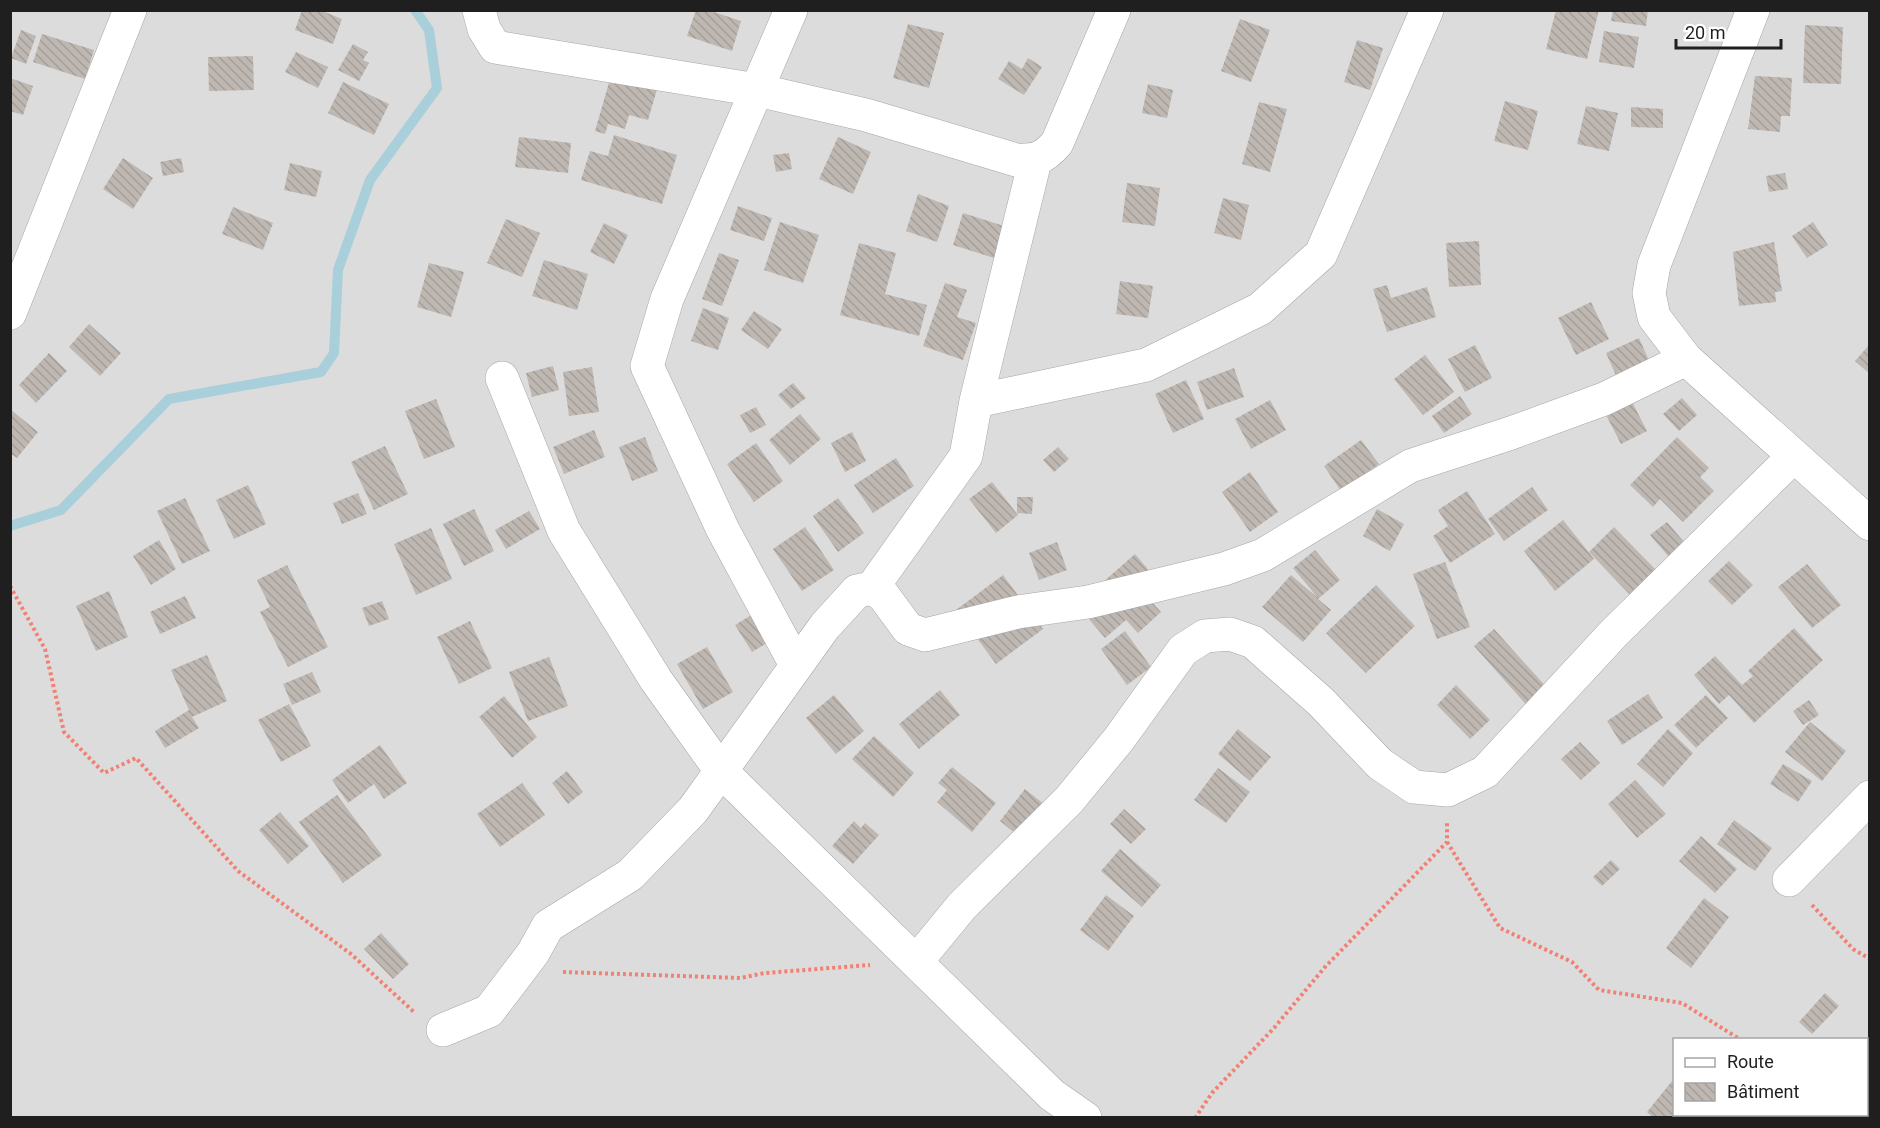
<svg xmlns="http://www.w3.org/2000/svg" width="1880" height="1128" viewBox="0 0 1880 1128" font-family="Roboto,sans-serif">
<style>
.residential{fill:#dddcdc;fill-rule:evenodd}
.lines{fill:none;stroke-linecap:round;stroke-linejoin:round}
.stream{stroke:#a8cfda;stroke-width:10}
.building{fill:url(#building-back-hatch)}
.street-casing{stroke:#a6a6a6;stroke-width:34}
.path{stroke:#f28073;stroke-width:4;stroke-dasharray:3 3;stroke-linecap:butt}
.street{stroke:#fff;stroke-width:33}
</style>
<defs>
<pattern id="building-back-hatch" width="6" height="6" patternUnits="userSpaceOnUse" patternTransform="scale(1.5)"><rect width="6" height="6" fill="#bfb8b2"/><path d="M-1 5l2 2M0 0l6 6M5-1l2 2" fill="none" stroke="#a49e99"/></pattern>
</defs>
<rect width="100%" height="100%" fill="#efece5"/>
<path class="residential" d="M10 11H1869V1117H11ZM1674 1040H1866V1114H1674Z"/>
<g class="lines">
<path class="stream" d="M10 526 61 510 169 399 321 372 334 353 338 270 370 180 437 88 429 30 415 10"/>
</g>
<path class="building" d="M302 10H320L342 19 333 44 295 30Z
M696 10H708L741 21 732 51 687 36Z
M1556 10H1599L1587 59 1546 49Z
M1613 10H1648L1646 26 1611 21Z
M1240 19 1270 30 1251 82 1221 71Z
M908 24 944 33 929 88 893 78Z
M1805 25 1843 27 1841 84 1803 83Z
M21 30 36 36 26 64 11 58Z
M1604 31 1639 37 1634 68 1599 62Z
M42 34 94 50 85 79 33 62Z
M1357 40 1383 48 1370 90 1344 82Z
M353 44 368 52 363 60 369 63 359 81 338 70Z
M296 52 328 67 318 88 285 72Z
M253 56 254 90 209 91 208 57Z
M1028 58 1042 67 1024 95 998 79 1009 61 1022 69Z
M612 72 658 86 648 120 629 115 625 129 608 124 605 134 595 131Z
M1755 76 1792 78 1790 116H1781L1780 132 1748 129Z
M10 78 33 86 23 115 10 111Z
M343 82 389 104 374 135 328 113Z
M1148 84 1173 90 1167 118 1142 113Z
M1505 101 1538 111 1528 150 1494 141Z
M1259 102 1287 109 1270 172 1242 164Z
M1586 106 1618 113 1609 151 1577 144Z
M1631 107 1663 109V128L1631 127Z
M614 135 677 155 662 204 581 180 590 151 608 156Z
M519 137 571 143 568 173 515 167Z
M838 137 871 152 853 194 819 179Z
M789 153 792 169 776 172 773 155Z
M123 158 153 178 133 209 103 189Z
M181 158 184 172 163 176 160 162Z
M290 163 322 171 316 197 284 190Z
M1785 173 1788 189 1769 192 1766 176Z
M1127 183 1160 188 1155 226 1122 222Z
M918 194 949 206 937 242 906 231Z
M1223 198 1249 205 1241 240 1214 233Z
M738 206 772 218 764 241 730 230Z
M233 207 273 223 263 250 222 234Z
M963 213 1004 226 994 258 953 245Z
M506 219 540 233 522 277 487 263Z
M780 222 819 235 803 283 764 270Z
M1813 222 1828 245 1807 258 1792 236Z
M604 223 628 235 614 264 590 252Z
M1479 241 1481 285 1449 287 1446 243Z
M1774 242 1782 291 1775 292 1776 302 1739 306 1733 252Z
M859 243 896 253 885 294 927 305 919 336 840 315Z
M719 253 739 260 722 306 702 299Z
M544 260 588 274 577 310 532 296Z
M429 263 464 272 451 317 417 307Z
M1120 281 1153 286 1148 318 1116 314Z
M945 283 967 290 957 317 976 323 963 360 923 346Z
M1387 285 1391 298 1427 287 1436 317 1387 332 1373 289Z
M1591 302 1609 339 1576 355 1558 318Z
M703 308 729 318 718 350 691 341Z
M754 311 782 329 768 349 741 330Z
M89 324 121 353 100 376 69 347Z
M1639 338 1651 365 1618 380 1606 353Z
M1870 344V374L1855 361Z
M1475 345 1492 378 1465 392 1448 359Z
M49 353 67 371 36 403 19 385Z
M1425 355 1454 392 1423 415 1394 379Z
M553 366 559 390 532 397 526 373Z
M592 367 599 412 569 416 563 372Z
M1234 368 1244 397 1207 410 1197 382Z
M1186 380 1204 419 1173 433 1155 394Z
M793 383 806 398 791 409 778 395Z
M1628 394 1647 431 1621 444 1602 407Z
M1460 396 1472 414 1444 433 1432 416Z
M1682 398 1697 415 1679 431 1663 414Z
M436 399 455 447 424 459 405 411Z
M1270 400 1286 430 1251 449 1235 419Z
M756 407 766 425 750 433 740 415Z
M10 409 38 432 17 458 10 453Z
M800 414 821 439 790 465 769 440Z
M594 430 605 457 564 474 553 447Z
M852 432 866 461 845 472 831 443Z
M645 437 658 471 632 481 619 447Z
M1677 437 1709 468 1700 477 1714 491 1683 522 1660 499 1653 507 1630 485Z
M1361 440 1379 464 1341 491 1324 466Z
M756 443 783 481 754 502 727 464Z
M385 446 408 494 374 510 351 462Z
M1058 447 1069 459 1054 472 1043 460Z
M896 458 914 486 873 513 854 485Z
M1250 472 1278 512 1250 532 1222 492Z
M992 482 1018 515 996 533 969 499Z
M248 485 266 524 234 539 216 500Z
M1532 487 1548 510 1504 541 1488 519Z
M1467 491 1495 534 1450 563 1433 536 1448 526 1438 510Z
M358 493 367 514 342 524 333 503Z
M1017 497H1033L1032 514 1017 513Z
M185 498 210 551 182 564 157 511Z
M838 498 864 533 838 552 813 516Z
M474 509 494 551 464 566 443 524Z
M1377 509 1404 524 1390 551 1363 536Z
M529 511 540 529 506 549 495 530Z
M1563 520 1594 559 1555 591 1524 551Z
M1667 522 1685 543 1669 557 1650 535Z
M805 527 834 570 802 591 773 549Z
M1614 527 1657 571 1632 597 1589 552Z
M431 528 452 579 416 595 394 544Z
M159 540 176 569 151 585 133 556Z
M1057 542 1067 570 1039 580 1029 553Z
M1315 550 1340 580 1318 599 1331 610 1303 642 1262 607 1291 575 1318 598 1293 568Z
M1135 554 1163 587 1149 599 1161 612 1138 633 1126 620 1105 638 1077 605Z
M1729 561 1753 585 1732 605 1708 581Z
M1445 562 1470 627 1437 639 1413 574Z
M1807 564 1841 605 1812 628 1778 587Z
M287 565 328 647 288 667 260 612 270 607 257 580Z
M1003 575 1043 629 996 664 956 610Z
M1376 585 1415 626 1366 673 1326 633Z
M109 591 128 637 96 651 76 606Z
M185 596 196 618 160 634 150 612Z
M382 601 389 619 369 626 362 608Z
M758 611 775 638 752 652 735 625Z
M470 621 492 668 459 684 437 637Z
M1794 628 1823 660 1754 723 1729 695 1719 704 1694 675 1715 656 1742 685 1753 676 1748 671Z
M1494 629 1550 691 1529 708 1474 646Z
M1125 631 1151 667 1127 685 1101 649Z
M707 647 733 692 703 709 677 664Z
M207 655 227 701 192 717 199 728 165 748 155 731 189 710 171 670Z
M549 657 568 706 528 721 509 672Z
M312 672 321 692 292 705 283 684Z
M1456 685 1490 720 1470 739 1437 705Z
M940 690 960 715 919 749 899 724Z
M1648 694 1663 718 1622 745 1607 721Z
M834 695 864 731 836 754 806 718Z
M1706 695 1728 718 1696 748 1674 725Z
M504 696 537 737 512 758 479 717Z
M1809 700 1819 715 1803 725 1793 711Z
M289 704 311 746 281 762 258 720Z
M1810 722 1846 751 1822 781 1785 752Z
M1238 729 1271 757 1250 781 1218 754Z
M1668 729 1693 753 1663 787 1637 764Z
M874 736 914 773 893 797 852 759Z
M1580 742 1600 763 1581 780 1561 759Z
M380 745 407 783 384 799 374 784 348 803 332 780Z
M1783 764 1812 781 1798 802 1770 784Z
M952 767 996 803 972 832 937 802 947 790 938 783Z
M1218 768 1250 792 1226 823 1194 800Z
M567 771 583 792 568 804 552 783Z
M1635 780 1666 814 1637 838 1608 804Z
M522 783 545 815 500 847 477 814Z
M1025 789 1045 805 1020 837 1000 821Z
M337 795 382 855 343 883 299 822Z
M1124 809 1146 829 1131 844 1110 824Z
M280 812 309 846 288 864 259 830Z
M1734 820 1772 848 1755 871 1717 844Z
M854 821 861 828 865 823 879 835 853 864 832 846Z
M1701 836 1737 869 1715 893 1679 861Z
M1120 849 1161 885 1142 907 1101 871Z
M1611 860 1620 869 1602 886 1593 877Z
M1106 895 1134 916 1108 951 1080 930Z
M1704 898 1729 917 1691 968 1666 948Z
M381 933 409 964 393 979 364 949Z
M1825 993 1839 1006 1812 1034 1799 1022Z
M1672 1081 1674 1083V1114H1711L1709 1118H1653L1647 1112Z"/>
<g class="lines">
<g class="street-casing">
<path id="street" d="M479 10 484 29 495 47 757 90 866 115 1016 160C1036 161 1044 158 1057 143L1114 10
M791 10 667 299 647 366 723 530 796 665
M1753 10 1654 265 1649 293 1654 317 1686 359 1870 524
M10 313 130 10
M502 378 564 531 656 680 721 771 1052 1095 1085 1118
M976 401 1035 161
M872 588 966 456 976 401 1146 365 1260 309 1321 254 1427 10
M1789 880 1870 797
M916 962 962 906 1069 800 1119 739 1183 650 1205 636 1230 634 1253 642 1321 702 1380 764 1414 787 1448 790 1485 772 1614 633 1794 456
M443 1030 489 1011 533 953 548 926 630 875 693 810 825 626 857 591 872 588 883 595 908 629 925 635 1018 612 1088 602 1224 569 1263 555 1410 466 1511 433 1604 399 1686 359"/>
</g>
<path class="path" d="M10 586 45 649 64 732 104 773 136 758 238 871 351 954 415 1013
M1447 842 1500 928 1572 962 1599 990 1682 1003 1741 1040
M1812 905 1853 949 1870 959
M563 972 740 978 765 973 870 965
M1841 1114 1844 1118
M1195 1118 1212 1093 1274 1028 1325 967 1447 842V823"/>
<use href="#street" class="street"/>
</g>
<rect width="1880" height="1128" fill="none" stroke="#1f1f1f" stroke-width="24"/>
<rect x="1673" y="1038" width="195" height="78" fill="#ffffff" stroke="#a5a5a5" stroke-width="1.5"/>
<rect x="1685" y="1058" width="30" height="9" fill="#ffffff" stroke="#a5a5a5" stroke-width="1.5"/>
<text x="1727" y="1068" font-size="18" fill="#1f1f1f">Route</text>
<rect x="1685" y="1083" width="30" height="18" fill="url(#building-back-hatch)" stroke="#a5a5a5" stroke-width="1.5"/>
<text x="1727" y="1098" font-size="18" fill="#1f1f1f">Bâtiment</text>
<path d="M1676 39v9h105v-9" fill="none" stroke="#1f1f1f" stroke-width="3"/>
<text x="1685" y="39" font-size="18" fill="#1f1f1f" stroke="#ffffff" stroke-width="4.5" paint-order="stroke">20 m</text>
</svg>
